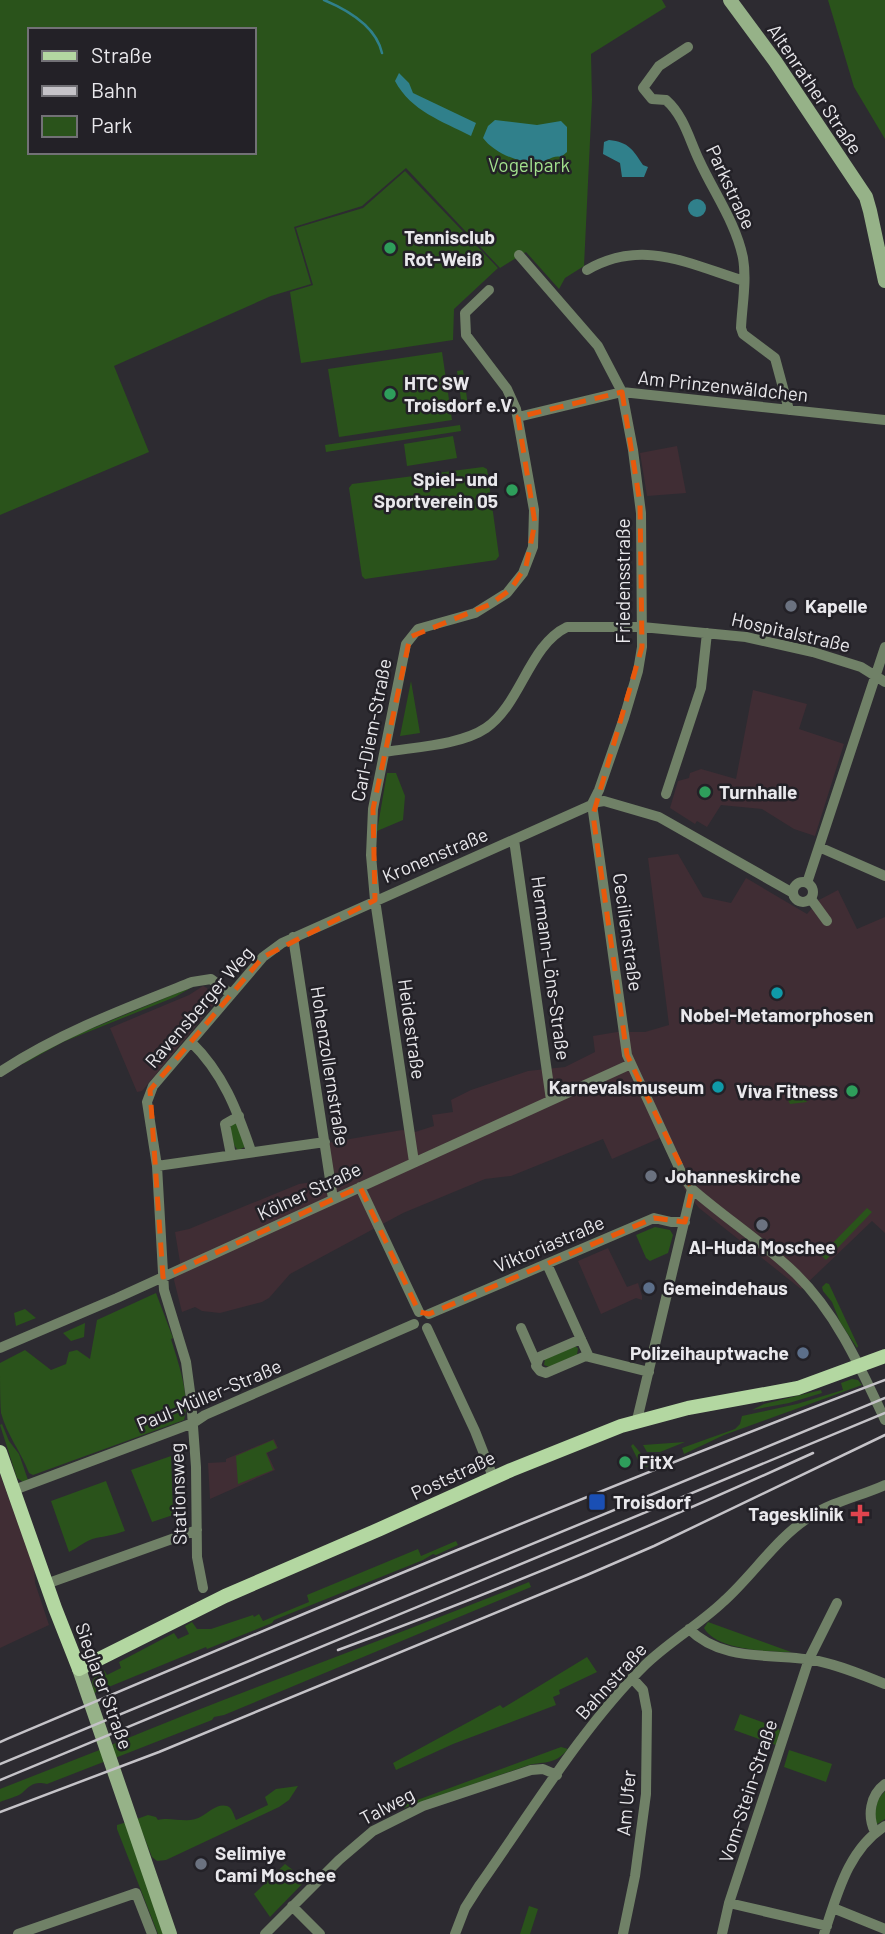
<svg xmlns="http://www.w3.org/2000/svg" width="885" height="1934" viewBox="0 0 885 1934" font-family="Barlow,sans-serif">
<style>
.commercial{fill:#402d34}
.green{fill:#2a531b;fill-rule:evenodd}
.water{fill:#30808b}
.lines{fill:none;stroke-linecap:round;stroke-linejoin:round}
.stream{stroke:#30808b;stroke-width:2.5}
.street{stroke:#708167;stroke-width:10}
.secondary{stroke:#96b288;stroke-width:14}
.primary{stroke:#b3d7a1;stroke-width:14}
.rail{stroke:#c5c3c8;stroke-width:2.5}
.marked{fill:none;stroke:#e8590c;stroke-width:5;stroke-dasharray:14 9;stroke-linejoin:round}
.leisure-dot{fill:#2e9e5b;stroke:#232127;stroke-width:2.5}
.worship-dot{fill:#6b7280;stroke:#232127;stroke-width:2.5}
.culture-dot{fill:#0f9aa8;stroke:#232127;stroke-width:2.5}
.service-dot{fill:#5c6f8a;stroke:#232127;stroke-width:2.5}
.transit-dot{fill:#1a4fb4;stroke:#232127;stroke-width:2.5}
.health-dot{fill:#e0444e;stroke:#232127;stroke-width:2.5}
.labels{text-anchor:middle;stroke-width:5;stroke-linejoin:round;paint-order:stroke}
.street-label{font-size:19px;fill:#e9e8ec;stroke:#232127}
.park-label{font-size:19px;fill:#a2e08d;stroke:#232127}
.poi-label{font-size:19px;font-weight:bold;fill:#e9e8ec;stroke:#232127;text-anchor:start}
</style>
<rect width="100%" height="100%" fill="#2d2b31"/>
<path class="commercial" d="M677 446 686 493 647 496 640 453Z
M753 690 807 704 799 729 844 744 815 836 794 829 762 809 721 805 707 827 697 821 695 824 670 808 678 781 689 778 690 773 701 769 736 779Z
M678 854 703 897 731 903 746 878 807 914 819 900 838 890 857 929 885 917V1233L872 1221 801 1289 699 1208 684 1189 660 1138 612 1159 603 1139 511 1176 485 1179 403 1213 290 1274 269 1298 262 1302 220 1313 202 1311 195 1307 182 1312 174 1280 180 1262 175 1232 189 1229 299 1184 333 1179 327 1143 402 1130 415 1132 434 1126 432 1115 453 1112 451 1100 471 1090 528 1071 565 1067 595 1052 593 1036 617 1032H645L669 1025 648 858Z
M203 986 207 988 214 1004 142 1091 137 1092 110 1028 189 995Z
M608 1248 627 1287 638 1283 642 1296V1300L636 1298 601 1314 578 1261Z
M274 1439 278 1448 267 1453 275 1470 210 1499 208 1463 226 1462V1459Z
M0 1474 34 1567 35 1583 49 1625 0 1648Z"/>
<path class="green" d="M0 0H662L666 7 591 54 592 99 584 266 565 278 559 289 526 252 500 268 406 168 362 206 294 227 311 284 271 296 114 366 149 452 0 515ZM30 30H254V152H30Z
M828 0H885V139L854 87Z
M405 171 498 268 454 309 453 340 301 363 290 292 313 285 296 228 363 208Z
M442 352 452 420 339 437 328 369Z
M463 370 468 406 462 407 457 371Z
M460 425 461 431 326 452 325 445Z
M453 436 457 458 407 466 404 444Z
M483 467 487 469 499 556 496 560 365 579 362 576 349 488 352 484Z
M411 681 420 733 400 736Z
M387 773H396L405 796 403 820 377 831Z
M194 986 175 997 63 1042 23 1064 25 1061 57 1043Z
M797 1088 807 1102 790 1104 788 1100 793 1089Z
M237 1123 245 1147 238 1150C232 1145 230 1131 231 1124Z
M867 1208 872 1212 826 1260 821 1255Z
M655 1227 670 1230 673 1235 668 1253 650 1261 646 1258 636 1235Z
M826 1283 829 1284 858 1346 857 1348 840 1322 832 1302 823 1291 822 1287Z
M156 1293 173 1338 171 1339C177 1359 191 1397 184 1420L33 1475 29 1473C21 1452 7 1435 1 1413 0 1398 0 1378 0 1363L25 1350 51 1370 66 1364 69 1352 77 1350 90 1359 97 1320Z
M25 1309 36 1318 16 1326 14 1313Z
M85 1323 84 1337 71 1341 63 1333Z
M574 1346 578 1348 577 1355 549 1367 544 1365 545 1359Z
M852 1379 858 1380 862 1385 724 1435 684 1454 682 1448 735 1429 740 1424 742 1416 797 1404 843 1390 841 1383Z
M821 1390 822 1393 789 1403 752 1410 764 1404Z
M2 1424 9 1441 19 1454 28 1480 23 1482 17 1478 0 1425Z
M273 1440 277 1448 266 1453 273 1470 238 1484 236 1456Z
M685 1442 660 1452H647L643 1445Z
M633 1444 648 1462 651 1460 653 1465 642 1468 631 1446Z
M171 1456 173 1515 152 1522 131 1470Z
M106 1481 125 1531C114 1535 106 1536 96 1538 86 1540 78 1548 69 1552L51 1501Z
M456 1541 458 1545 436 1555 433 1554 423 1560 274 1620 272 1623 207 1649 206 1647 94 1693 92 1682 96 1674 104 1670 107 1675 121 1668 119 1662 174 1633 178 1639 189 1634 185 1626 192 1622 197 1629H211L253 1615 254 1617 259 1614 263 1621 309 1602 307 1595 418 1549 421 1556Z
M529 1582 531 1587 224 1715 214 1717 212 1720 115 1758 111 1745C249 1688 390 1638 529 1582Z
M708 1622 791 1652C769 1652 716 1650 704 1628Z
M587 1657 597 1672 559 1690 560 1694 553 1697 556 1705 453 1744 396 1770 393 1763 500 1705 503 1708Z
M740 1714 778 1728 780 1731 776 1745 734 1730Z
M561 1747 568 1749C555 1765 546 1761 529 1765L404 1808 401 1806Z
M102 1749 106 1761 47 1784C34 1781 31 1785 22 1793 17 1797 6 1799 0 1802V1789Z
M789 1750 832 1764 826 1782 784 1767Z
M298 1786 289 1800 279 1807 166 1860 157 1861 152 1857 137 1819 148 1815 156 1817 158 1820C171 1816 189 1825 202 1816 208 1813 217 1803 227 1806 232 1807 234 1816 236 1820L268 1805 265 1797 276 1789Z
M885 1791V1819L876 1825 873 1820 878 1799Z
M127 1822 163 1934H158L117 1829V1825Z
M285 1864 306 1880 270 1917 254 1894Z
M529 1906 538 1909 530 1934H520Z"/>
<path class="water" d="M399 73 409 83 413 93 476 123 471 136C442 121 411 111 395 81Z
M495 120 537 125 561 121 567 127V152L561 157C552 155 549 161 540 162 522 165 494 153 483 138L488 126Z
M609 140C629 142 633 150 643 165L648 167 644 177H622L620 163 603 154 604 142Z
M688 208a9 9 0 1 1 18 0a9 9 0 1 1-18 0Z"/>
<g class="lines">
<path class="stream" d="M324 0C348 10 376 26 382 53"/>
<path class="street" d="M688 47 659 66 643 88 652 99 666 100C684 116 689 139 699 160 714 193 736 223 743 258 747 281 742 305 741 328L743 334 775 358 789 410
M519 255 598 346 622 392 633 450 641 513 642 647 638 671 624 718 599 790 592 804
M587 270C642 238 689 264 744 281
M518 417 622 392 885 420
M385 752C415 747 461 745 486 728 521 704 529 645 567 627H642L746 637 813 652 861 667 885 682
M666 794 701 688 707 633
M592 804 627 1055 682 1174 692 1189C725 1218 764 1243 796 1274 837 1314 861 1369 885 1420
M514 840 551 1100
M819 847 885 876
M793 892a10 10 0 1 1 20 0a10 10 0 1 1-20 0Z
M807 883 885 647
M811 899 827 921
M293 937 333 1199
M191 1042C223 1073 237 1110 251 1151
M0 1072C59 1033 126 1008 192 982L211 979 231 994
M231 1155 225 1124 239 1116
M414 1162 375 900 371 855 373 809 406 644 418 629 475 613 507 593 523 573 533 547 534 510 516 409 507 389 466 335 465 313 489 290
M157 1166 325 1142
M360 1187 419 1312
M547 1264 589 1357 649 1372
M429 1314 654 1218 671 1222H685
M427 1328 475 1431 493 1477
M521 1328 536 1362
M581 1339 539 1357 536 1366 540 1371 546 1373 588 1355
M0 1348 117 1298 631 1064
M637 1420 692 1189
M14 1490 193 1423 205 1415 414 1324
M46 1584 197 1530
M203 1588 197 1557 196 1467 191 1399 186 1362 164 1290 157 1166 147 1102 153 1086 217 1011 263 957 282 943 598 802 604 801 659 817 793 893
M689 1629C724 1664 776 1652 818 1661 841 1666 863 1675 885 1684
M875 1832C867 1816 870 1795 885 1784
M729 1903 827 1926
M292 1906 320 1934
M833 1908 885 1929
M18 1934 136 1893 152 1934
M265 1934 339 1860 373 1831 423 1806 531 1770 543 1769 557 1775
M455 1934 465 1908 479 1886C530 1814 583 1726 645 1665 670 1641 700 1624 724 1601 754 1574 777 1537 811 1516 834 1501 861 1496 885 1485
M623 1934 635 1876 646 1794 647 1711 643 1690 632 1678
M722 1934 729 1903 809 1659 837 1603
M824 1934C837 1895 848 1849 885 1826"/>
<path class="secondary" d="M730 0 775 61 866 197 870 211 885 281
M79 1669 170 1934"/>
<path class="primary" d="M0 1452 55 1608 79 1669 225 1596 380 1529 511 1470 621 1426 688 1408 798 1388 885 1356"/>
<path class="rail" d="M338 1650C499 1591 657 1524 813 1453
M0 1742C293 1618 587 1493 885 1380
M0 1764 885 1398
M0 1780 885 1413
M0 1812 159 1752 587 1575 654 1546 885 1435"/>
</g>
<path class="marked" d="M622 392 640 503 642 647 593 815 627 1055 692 1189 685 1222 654 1218 429 1314 419 1312 360 1187 163 1277 150 1090 263 957 375 900 373 809 410 637 491 604 511 589 526 566 535 523 518 417Z"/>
<g class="leisure-dot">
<circle cx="390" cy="248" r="7"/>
<circle cx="390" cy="394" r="7"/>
<circle cx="512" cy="490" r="7"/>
<circle cx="705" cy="792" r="7"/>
<circle cx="852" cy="1091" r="7"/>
<circle cx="625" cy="1462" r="7"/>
</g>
<g class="worship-dot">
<circle cx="791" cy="606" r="7"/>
<circle cx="651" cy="1176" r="7"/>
<circle cx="762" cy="1225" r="7"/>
<circle cx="201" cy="1864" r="7"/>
</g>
<g class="culture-dot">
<circle cx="777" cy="993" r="7"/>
<circle cx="718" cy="1087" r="7"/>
</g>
<g class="service-dot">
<circle cx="649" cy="1288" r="7"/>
<circle cx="803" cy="1353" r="7"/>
</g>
<rect class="transit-dot" x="588" y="1493" width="18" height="18" rx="3.5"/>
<path class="health-dot" d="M856.5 1503.5h7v7h7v7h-7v7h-7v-7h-7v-7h7z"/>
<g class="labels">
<g class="street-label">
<text transform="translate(815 89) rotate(56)" y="7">Altenrather Straße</text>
<text transform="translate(731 187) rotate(65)" y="7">Parkstraße</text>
<text transform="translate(723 386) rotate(6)" y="7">Am Prinzenwäldchen</text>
<text transform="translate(623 581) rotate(-90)" y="7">Friedensstraße</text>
<text transform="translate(791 632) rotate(13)" y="7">Hospitalstraße</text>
<text transform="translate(371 730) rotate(-79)" y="7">Carl-Diem-Straße</text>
<text transform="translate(435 855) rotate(-23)" y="7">Kronenstraße</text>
<text transform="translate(628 932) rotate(82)" y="7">Cecilienstraße</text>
<text transform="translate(551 968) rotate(82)" y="7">Hermann-Löns-Straße</text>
<text transform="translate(199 1007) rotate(-49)" y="7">Ravensberger Weg</text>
<text transform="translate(412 1029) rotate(82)" y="7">Heidestraße</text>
<text transform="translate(330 1066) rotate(81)" y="7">Hohenzollernstraße</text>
<text transform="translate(309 1191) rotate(-25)" y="7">Kölner Straße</text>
<text transform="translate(549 1244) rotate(-23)" y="7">Viktoriastraße</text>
<text transform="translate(209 1395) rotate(-23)" y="7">Paul-Müller-Straße</text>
<text transform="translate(453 1475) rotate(-25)" y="7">Poststraße</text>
<text transform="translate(178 1494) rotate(-92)" y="7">Stationsweg</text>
<text transform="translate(611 1681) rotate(-48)" y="7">Bahnstraße</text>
<text transform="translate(104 1686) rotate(70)" y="7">Sieglarer Straße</text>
<text transform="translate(748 1791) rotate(-72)" y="7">Vom-Stein-Straße</text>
<text transform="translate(626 1803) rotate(-85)" y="7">Am Ufer</text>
<text transform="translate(387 1806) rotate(-28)" y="7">Talweg</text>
</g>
<g class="park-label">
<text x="529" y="172">Vogelpark</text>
</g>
<g class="poi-label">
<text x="404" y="244">Tennisclub<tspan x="404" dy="22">Rot-Weiß</tspan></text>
<text x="404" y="390">HTC SW<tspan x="404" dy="22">Troisdorf e.V.</tspan></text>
<text x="498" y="486" text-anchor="end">Spiel- und<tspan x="498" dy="22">Sportverein 05</tspan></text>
<text x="805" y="613">Kapelle</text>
<text x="719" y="799">Turnhalle</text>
<text x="777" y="1022" text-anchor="middle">Nobel-Metamorphosen</text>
<text x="704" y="1094" text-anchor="end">Karnevalsmuseum</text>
<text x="838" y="1098" text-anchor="end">Viva Fitness</text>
<text x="665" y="1183">Johanneskirche</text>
<text x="762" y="1254" text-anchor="middle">Al-Huda Moschee</text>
<text x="663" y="1295">Gemeindehaus</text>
<text x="789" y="1360" text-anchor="end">Polizeihauptwache</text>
<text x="639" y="1469">FitX</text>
<text x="613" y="1509">Troisdorf</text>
<text x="844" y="1521" text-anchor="end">Tagesklinik</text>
<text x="215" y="1860">Selimiye<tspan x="215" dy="22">Cami Moschee</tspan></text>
</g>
</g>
<rect x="28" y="28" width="228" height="126" fill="#232127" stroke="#727176" stroke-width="2"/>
<rect x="42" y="51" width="35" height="10" fill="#b3d7a1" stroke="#727176" stroke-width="2"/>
<text x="91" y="63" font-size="21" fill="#e9e8ec">Straße</text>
<rect x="42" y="86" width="35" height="10" fill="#c5c3c8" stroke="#727176" stroke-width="2"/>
<text x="91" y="98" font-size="21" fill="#e9e8ec">Bahn</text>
<rect x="42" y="116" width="35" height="21" fill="#2a531b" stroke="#727176" stroke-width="2"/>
<text x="91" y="133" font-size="21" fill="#e9e8ec">Park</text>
</svg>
